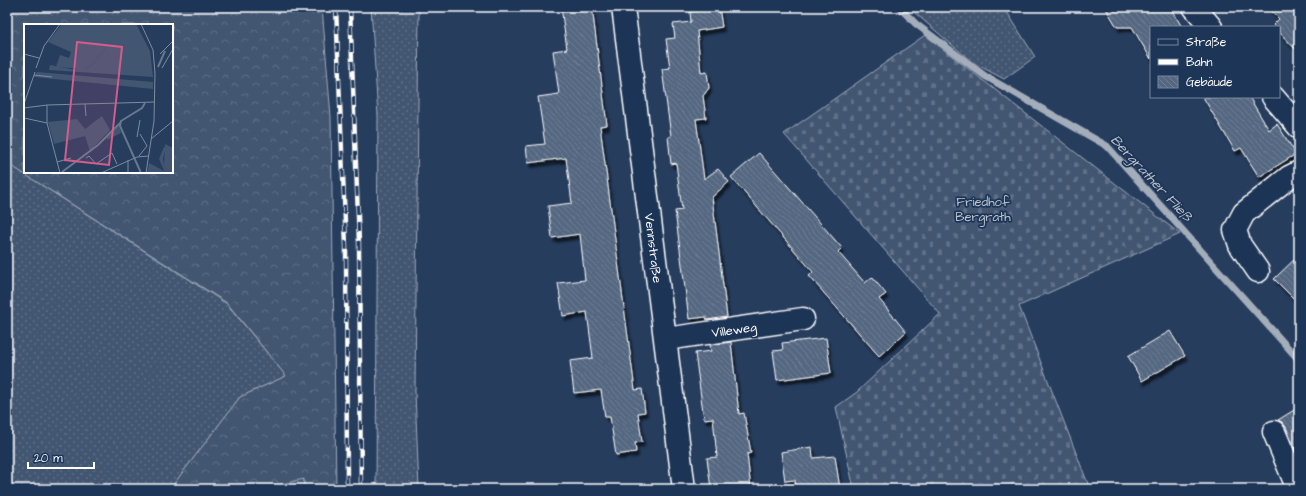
<svg xmlns="http://www.w3.org/2000/svg" width="1306" height="496" viewBox="0 0 1306 496" font-family="'Architects Daughter',sans-serif">
<style>
.grass{fill:url(#grass-dots);stroke:#a0aab8}
.forest{fill:url(#forest-crowns);stroke:#a0aab8;fill-rule:evenodd}
.cemetery{fill:url(#cemetery-stones);stroke:#a0aab8}
.lines{fill:none;stroke-linecap:round;stroke-linejoin:round}
.stream{stroke:#a4aebb;stroke-width:7}
.building{fill:url(#building-back-hatch);stroke:#fff;filter:url(#shadow)}
.minor-casing{stroke:#fff;stroke-width:25}
.minor{stroke:#1d3557;stroke-width:22}
.rail-casing{stroke:#fff;stroke-width:4.5}
.rail{stroke:#1d3557;stroke-width:3;stroke-dasharray:9;stroke-linecap:butt}
.labels{text-anchor:middle;stroke-width:3.5;stroke-linejoin:round;paint-order:stroke}
.park-label{font-size:13px;fill:#bdc4ce;stroke:#1d3557}
.street-label{font-size:13px;fill:#fff;stroke:#1d3557}
.water-label{font-size:14px;font-style:italic;fill:#bbc2cc;stroke:#1d3557}
.inset-river{fill:none;stroke:#67788e;stroke-width:2}
.inset-road{fill:none;stroke:#7d8b9e;stroke-width:1}
.view{fill:#d45d8c;fill-opacity:0.15;stroke:#d45d8c;stroke-width:2}
.inset-edge{fill:none;stroke:#fff;stroke-width:2}
</style>
<defs>
<pattern id="grass-dots" width="8" height="8" patternUnits="userSpaceOnUse"><rect width="8" height="8" fill="#425672"/><path d="M2 2h.1M6 6h.1" fill="none" stroke="#5e6f87" stroke-width="1.8" stroke-linecap="round"/></pattern>
<pattern id="forest-crowns" width="20" height="18" patternUnits="userSpaceOnUse"><rect width="20" height="18" fill="#425672"/><path d="M2 6a3 3 0 1 1 6 0M12 15a3 3 0 1 1 6 0" fill="none" stroke="#5e6f87"/></pattern>
<pattern id="cemetery-stones" width="16" height="16" patternUnits="userSpaceOnUse"><rect width="16" height="16" fill="#425672"/><path d="M2 7V4a2 2 0 0 1 4 0v3zM10 15v-3a2 2 0 0 1 4 0v3z" fill="#5e6f87"/></pattern>
<pattern id="building-back-hatch" width="6" height="6" patternUnits="userSpaceOnUse"><rect width="6" height="6" fill="#556781"/><path d="M-1 5l2 2M0 0l6 6M5-1l2 2" fill="none" stroke="#6e7e94"/></pattern>
<filter id="shadow"><feDropShadow dx="2.5" dy="4.5" stdDeviation="1" flood-color="#0009"/></filter>
</defs>
<rect width="100%" height="100%" fill="#263d5e"/>
<filter id="ink" filterUnits="userSpaceOnUse"><feTurbulence type="fractalNoise" baseFrequency=".025" numOctaves="2"/><feDisplacementMap in="SourceGraphic" scale="8" xChannelSelector="R" yChannelSelector="G"/><feConvolveMatrix kernelMatrix="1 2 1 2 8 2 1 2 1" color-interpolation-filters="sRGB"/></filter>
<g filter="url(#ink)">
<path class="grass" d="M371 7H419L415 392 419 489H376L378 116Z
M908 7H1004L1035 57 1004 79 972 62Z
M7 163 227 304 286 376 240 397 170 489H7Z
M304 478V489H260Z"/>
<path class="forest" d="M7 7H322L331 117 336 489H304V479L260 489H170L240 397 286 376 227 303 7 163ZM25 25H172V172H25Z"/>
<path class="cemetery" d="M925 35 1180 234 1019 306 1090 489H854L836 407 857 392 940 314 784 134Z"/>
<g class="lines">
<path class="stream" d="M899 7 916 24 985 76 1107 146 1299 360"/>
</g>
<path class="building" d="M561 7H592L607 125 600 126 635 390 642 389 645 412 638 413 642 442 635 443 636 452 616 455 610 417H605L601 390 574 393 570 361 593 358 587 312 563 316 558 283 585 280 580 234 552 238 548 206 572 203 566 158 528 163 526 146 545 144 538 97 559 94 553 51 567 49Z
M697 7H719L722 27 697 31 701 73 707 72 709 88 703 96 706 118 696 119 704 179 718 169 729 182 712 197 727 317 707 320 706 317 689 319 675 211 682 210 676 163 671 164 668 137 671 136 662 69 670 68 666 39 675 38 673 24 691 22 690 12 697 11Z
M1105 7H1170L1182 27H1151V59L1132 27H1117Z
M1268 7H1299V53L1279 32V27H1275L1273 25 1279 19Z
M1203 97H1249L1269 130 1277 124 1296 154 1259 177 1241 148 1235 151Z
M759 153 842 248 838 252 865 283 872 277 886 294 879 299 906 332 879 356 809 276 813 272 731 177Z
M1299 255V304L1274 279Z
M1170 331 1185 356 1142 381 1128 356Z
M826 338 831 373 777 380 773 351 783 350 782 343Z
M731 342 739 414 744 413 751 453 747 454 751 489H711L707 458 717 457 713 418 704 419 695 353 711 351 710 345Z
M1299 407V459L1286 427 1282 422 1278 420Z
M812 447 813 458 835 456 840 489H796L795 480 785 481 781 452Z"/>
<g class="lines">
<g class="minor-casing">
<path id="minor" d="M623 7 684 489
M1194 7 1211 27
M1273 97 1299 127
M1258 271 1240 245 1235 230 1244 213 1289 177 1299 172
M666 339 803 319
M1274 432 1298 489"/>
</g>
<use href="#minor" class="minor"/>
<g class="rail-casing">
<path id="rail" d="M336 7 346 246 347 489
M350 7 359 243 361 489"/>
</g>
<use href="#rail" class="rail"/>
</g>
</g>
<g class="labels">
<g class="park-label">
<text x="983" y="206">Friedhof<tspan x="983" dy="15">Bergrath</tspan></text>
</g>
<g class="street-label">
<text transform="translate(654 248) rotate(83)" y="5">Vennstraße</text>
<text transform="translate(734 329) rotate(-8)" y="5">Villeweg</text>
</g>
<g class="water-label">
<text transform="translate(1152 178) rotate(47)" y="5">Bergrather Fließ</text>
</g>
</g>
<g transform="translate(24 24)">
<rect width="149" height="149" fill="#263d5e"/>
<path d="M38 0H84L78 11 88 16 68 41 61 45 32 43 36 31 45 34 47 28 24 18ZM13 48 129 58V65L10 53ZM95 100 97 109 83 116V110ZM141 120 149 124V149H146L140 142ZM125 139 140 147 141 149H123Z" fill="#425672"/>
<path d="M84 0H112L126 27 129 53 25 46 26 41 52 46 50 32 61 45 68 41 87 17 77 11ZM140 123 142 124 139 134 140 142 146 149H141L135 135Z" fill="#425672"/>
<path d="M78 92 86 106 66 127 61 112 30 120 24 98 53 95 61 105Z" fill="#425672"/>
<path class="inset-river" d="M134 43 141 27M38 148 74 121 97 98M117 149 96 102 97 97 118 84 121 79"/>
<path class="inset-road" d="M117 0 129 26 131 49 130 97 122 149M0 30 15 34M136 30 149 17M12 44 20 22 36 0M138 44 149 25M10 51 28 53M0 80 11 48M61 80 62 92M23 81V99L36 149M0 84 23 81 131 78M0 94 23 99M113 113 116 96M127 115 149 97M115 132 123 122 116 110M62 134 65 132 72 140 88 129 93 140M33 138 47 134M77 149 113 133 125 132M104 149V136"/>
<path class="view" d="M53 18 98 23 85 141 41 136Z"/>
<rect width="149" height="149" class="inset-edge"/>
</g>
<rect width="1306" height="496" fill="none" stroke="#1d3557" stroke-width="24"/>
<rect x="12" y="12" width="1282" height="472" fill="none" stroke="#fff" stroke-width="1.5" filter="url(#ink)"/>
<rect x="1150" y="26" width="130" height="72" fill="#1d3557" stroke="#77869a"/>
<rect x="1158" y="39" width="20" height="6" fill="#1d3557" stroke="#77869a"/>
<text x="1186" y="46" font-size="12" fill="#ffffff">Straße</text>
<rect x="1158" y="59" width="20" height="6" fill="#ffffff" stroke="#77869a"/>
<text x="1186" y="66" font-size="12" fill="#ffffff">Bahn</text>
<rect x="1158" y="76" width="20" height="12" fill="url(#building-back-hatch)" stroke="#77869a"/>
<text x="1186" y="86" font-size="12" fill="#ffffff">Gebäude</text>
<path d="M28 462v6h66v-6" fill="none" stroke="#ffffff" stroke-width="2"/>
<text x="34" y="462" font-size="12" fill="#ffffff" stroke="#1d3557" stroke-width="3" paint-order="stroke">20 m</text>
</svg>
